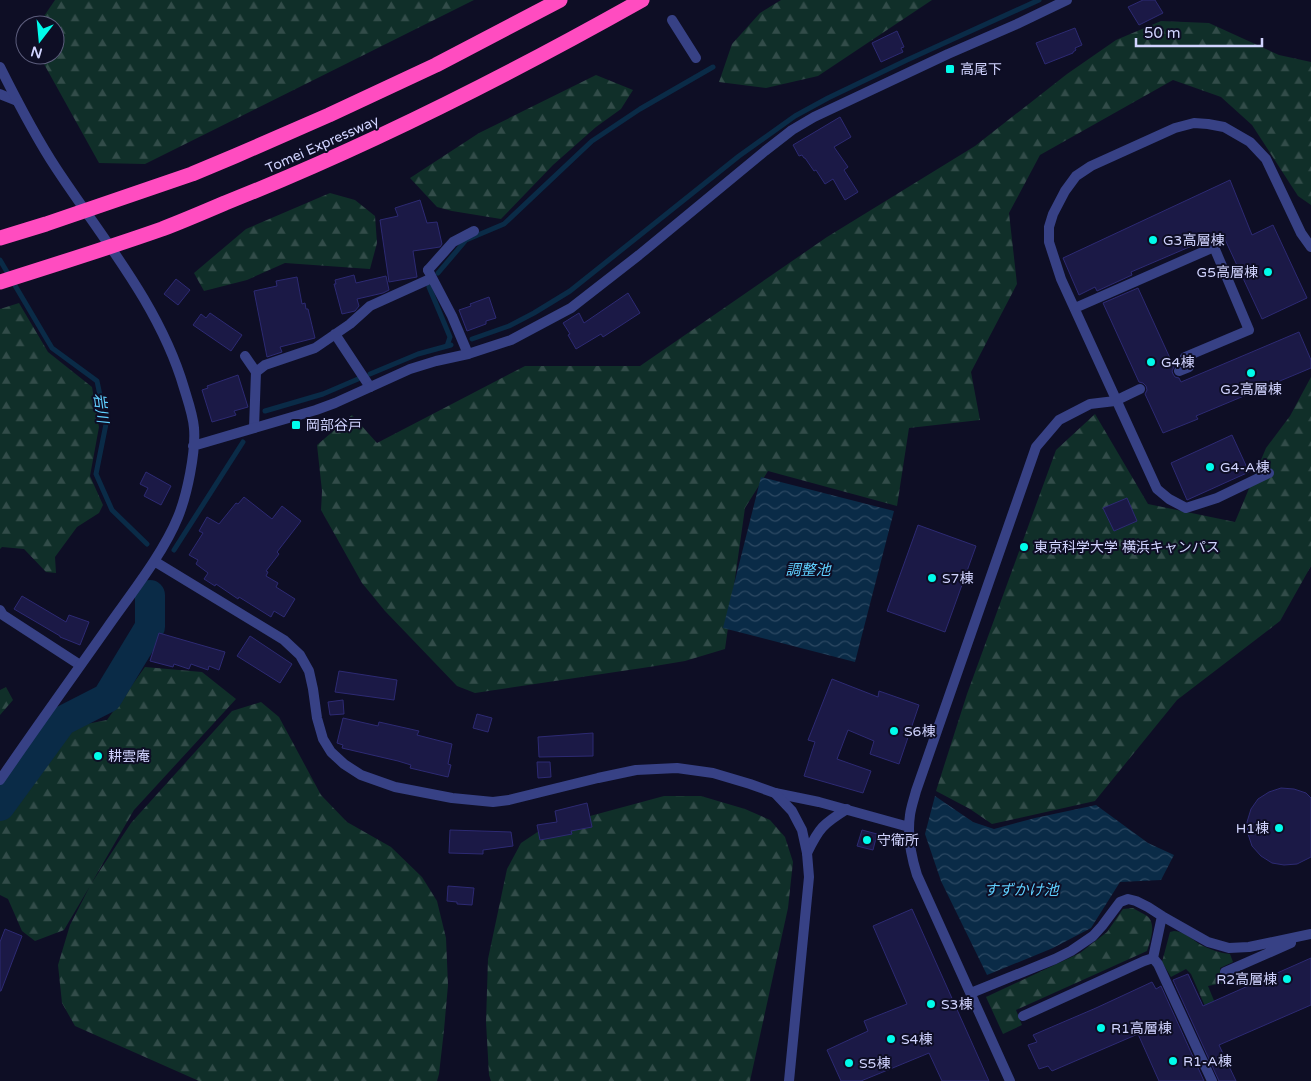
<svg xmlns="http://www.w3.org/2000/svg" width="1311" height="1081" viewBox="0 0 1311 1081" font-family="'Varela Round','Noto Sans JP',sans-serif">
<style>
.forest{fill:url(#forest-firs)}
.water{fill:url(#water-waves)}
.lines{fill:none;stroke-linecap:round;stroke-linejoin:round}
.stream{stroke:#0a2b47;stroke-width:5}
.river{stroke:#0a2b47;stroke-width:30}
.building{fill:#1b1946;stroke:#2d2a73}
.service{stroke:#374185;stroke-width:10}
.minor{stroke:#374185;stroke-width:10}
.tertiary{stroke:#374185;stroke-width:10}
.motorway{stroke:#ff4cc0;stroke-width:15}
.poi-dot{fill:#00fceb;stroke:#0e0e25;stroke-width:2}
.labels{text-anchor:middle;stroke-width:4;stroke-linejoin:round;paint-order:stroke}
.poi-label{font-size:14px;fill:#d1d4ff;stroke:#0e0e25;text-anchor:start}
.street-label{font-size:14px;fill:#d1d4ff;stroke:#0e0e25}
.water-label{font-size:15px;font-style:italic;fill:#5fd0ff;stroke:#0e0e25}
</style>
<defs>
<pattern id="forest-firs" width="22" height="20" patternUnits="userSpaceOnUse" patternTransform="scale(1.25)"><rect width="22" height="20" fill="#102f29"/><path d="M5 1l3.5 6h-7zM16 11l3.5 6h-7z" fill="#324c49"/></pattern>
<pattern id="water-waves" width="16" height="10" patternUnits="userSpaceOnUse" patternTransform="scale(1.25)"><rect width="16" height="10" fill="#0a2b47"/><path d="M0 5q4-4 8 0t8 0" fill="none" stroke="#2d4963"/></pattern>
</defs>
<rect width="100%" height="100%" fill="#0e0e25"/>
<path class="forest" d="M55 0H474L145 164 99 163 39 55H55V25H38Z
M781 0H932L818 76 766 88 719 82 732 44 760 13Z
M1161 21 1209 23 1279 55 1311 62V205L1298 196 1252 125 1221 97 1173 80 1040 155 1009 213 1017 284 971 372 980 420 909 428 897 506 768 471 745 508 725 649 685 661 649 667 475 693 457 686 385 611 362 583 321 510 322 491 317 445 352 415 377 443 525 366H640L827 237 975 146 1067 74 1116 40Z
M596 75 633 90 621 109 596 127 553 165 501 219 452 211 437 207 410 178 479 133Z
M330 193 355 200 375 216 377 243 370 269 285 263 247 280 204 291 194 273 246 229Z
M19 303 48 352 92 387 99 427 90 476 103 505 99 513 77 527 55 557 56 573 46 572 24 549 2 547 0 549V309Z
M1311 377V566L1280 621 1177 700 1095 801 992 824 970 809 936 791 967 694 1056 450 1095 414 1148 504 1235 522 1266 448 1290 416Z
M145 667 202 672 236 699 134 810 91 884 131 823 232 711 261 702 279 717 321 795 347 822 391 847 422 877 437 901 446 938 448 985 444 1030 439 1074 437 1081H199L75 1026 62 1003 58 965 70 925 90 886 64 930 35 941 22 931 8 899 0 895V815L71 727 107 720Z
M6 687 13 700 0 715V690Z
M664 796H701L745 809 770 820 785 837 793 862 788 908 750 1081H491L489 1075 486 1022 488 959 507 869 521 843 542 829Z
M1133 908C1137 911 1143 913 1147 916 1157 924 1150 941 1147 951L1016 1010 1022 1025 1003 1034 986 997 1080 953 1107 932 1123 909Z
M1174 931C1185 931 1193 941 1203 946 1212 950 1220 953 1230 954L1233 962 1220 968 1222 975 1226 977 1236 974 1237 978 1225 984H1218L1208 986 1229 1037 1218 1036 1191 974 1186 969 1171 977 1162 962 1170 932Z"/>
<path class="water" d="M761 477 894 511 855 662 723 628Z
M935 796 973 822 994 829 1035 818 1096 805 1148 843 1174 855 1161 880 1120 882 1091 928 1053 948 987 975 941 881 925 834Z"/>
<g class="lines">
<path class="stream" d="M0 260 52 348 97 381 106 424 96 474 112 510 147 544
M438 273 466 240 504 224 592 141 640 109 713 67
M429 287 450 337 447 346
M472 339 509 326 534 313 570 291 739 156 795 116 828 98 907 60 1039 0
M370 374 418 354 451 345
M265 411 323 394 358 379
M174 550 243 442"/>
<path class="river" d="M0 806 62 721 107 698 150 627V595"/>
</g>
<path class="building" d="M1143 0H1155L1163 13 1139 25 1128 7Z
M1075 28 1082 45 1075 48 1076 50 1073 52V53L1045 64 1036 43Z
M897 31 904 47 901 48 903 52 881 62 872 43Z
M840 117 851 137 834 147 848 167 844 170 858 192 845 200 833 179 825 184 816 170 814 171 805 158H804L802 155 799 156 793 145Z
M1230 180 1252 235 1273 225 1307 298 1262 319 1222 233 1131 272 1132 275 1097 291 1095 287 1079 295 1063 258Z
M420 200 427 223 437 222 442 244 440 247 413 251 417 277 389 282 380 220 398 216 395 208Z
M354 275 356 283 386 276 389 290 383 293 357 299 359 306 355 311 342 314 334 284H336L335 280Z
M297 277 302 304 305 303 306 309H308L315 338 280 347 282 352 267 357 254 291 277 286 276 281Z
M176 279 190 290 178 305 164 294Z
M1138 288 1174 367 1172 371 1173 374 1175 377 1179 378 1181 382 1299 332 1311 360V368L1196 416 1198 419 1163 433 1145 394 1147 390 1146 386 1143 383 1139 382 1103 303Z
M628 293 640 313 603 337 601 334 576 349 568 335 570 334 563 323 579 313 584 323Z
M489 297 496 318 486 321V324L467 331 459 310 471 306 470 304Z
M210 313 242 335 231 351 193 325 201 314 206 318Z
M238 375 248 407 234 411 236 415 212 422 202 390 208 388 207 386Z
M1232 435 1249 472 1187 500 1171 463Z
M146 472 171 486 161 505 144 496 148 488 140 484Z
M244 497 272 519 282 506 301 521 277 552 279 554 266 571 268 572 266 576 278 583 276 587 295 599 284 617 274 611 271 617 239 597 238 599 216 584 215 586 204 579 208 573 196 564 198 560 189 555 203 533 199 531 207 517 219 524 236 503 238 504Z
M1127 498 1137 521 1114 531 1103 508Z
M918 525 976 546 945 632 887 611Z
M22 596 66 622 69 615 89 622 80 645 60 637V636L14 609Z
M159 633 225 652 219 670 209 666 208 670 191 664 189 669 174 664 173 667 150 661Z
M250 636 292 664 280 683 237 656Z
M339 671 397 680 394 700 335 692Z
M832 679 878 697 879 691 919 705 899 764 870 754 874 741 848 730 837 759 871 771 863 793 804 776 815 742 808 740Z
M343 700 344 714 330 715 328 702Z
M477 714 492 718 488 732 473 728Z
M343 718 378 726 379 722 419 731 417 735 452 744 448 764 451 765 448 777 410 768 411 765 398 761 342 748 343 745 337 743Z
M593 733V756L539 757 538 737Z
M537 762H550L551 777 538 778Z
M1281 788 1294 789 1306 793 1311 798V857L1297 864 1284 865 1272 863 1261 856 1252 846 1248 834 1247 822 1251 809 1258 799 1269 792Z
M587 803 592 827 571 831 572 834 540 840 537 825 557 822 555 811Z
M450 830 511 832 513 846 483 850V854L449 853Z
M862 830 877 834 873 850 857 846Z
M448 886 474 888 472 905 457 904V902L447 901Z
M912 909 989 1081H942L929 1053 861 1081H841L827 1050 868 1031 864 1021 907 1004 873 926Z
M5 929 22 936 1 991H0V942Z
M1311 958V1005L1219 1045 1236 1081H1219L1173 980 1188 974 1203 1006Z
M1152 982 1156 989 1161 986 1204 1081H1159L1138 1034 1052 1071 1048 1066 1039 1069 1028 1045 1037 1042 1033 1035 1096 1008Z"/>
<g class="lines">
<path class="service" d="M672 20 696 58
M428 270 453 242 474 231
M1075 308 1214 247 1249 330 1185 357 1189 367 1179 371
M245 356 256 372
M1269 473 1217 498 1186 508 1169 499 1157 489 1061 279 1049 242V227L1053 214 1065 191 1076 176 1091 166 1175 128 1194 123 1208 124 1224 127 1250 142 1266 159 1301 233 1311 247
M775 793 819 802 909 827
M807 853C819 828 823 824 847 809
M1153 958 1158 964 1212 1081
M1153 958 1162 916
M1225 972 1291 943
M971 993 1055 959 1071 951 1093 936 1102 926 1120 902 1128 899 1136 901 1148 907 1162 916 1208 942 1229 948 1249 947 1311 934
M1023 1016 1144 961 1153 958
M1010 1081 917 875C911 856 907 835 910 815 911 807 914 799 916 791L1036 447 1059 420 1090 404 1115 401 1140 389"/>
<path class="minor" d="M0 94 17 101
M428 270 452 316 468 354
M335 334 370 387
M254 428 256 372 265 365 315 348 350 324 370 306 432 278
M0 610 3 615 80 665"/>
<path class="tertiary" d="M0 67C17 101 35 136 56 168 102 238 160 306 184 388 188 401 193 415 194 428 196 452 187 495 178 517 163 554 130 595 107 628 71 679 35 729 0 780
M193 446 316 410 335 403 410 369 436 361 468 354 511 340 571 308 639 255 765 151 792 130 814 117 948 54 1017 24 1067 0
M154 561 284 640 300 655 309 671 313 689 317 718 323 739 331 752 344 764 361 775 395 787 452 798 493 802 509 800 598 778 636 770 677 768 713 773 750 784 775 793 792 811 802 830 807 853 809 877 789 1081"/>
<path class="motorway" d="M0 238 46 224 192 174 235 156 329 115 436 65 560 0
M0 282C54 265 108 248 162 229 183 221 204 212 225 203 369 146 507 76 642 0"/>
</g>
<g class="poi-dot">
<rect x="945" y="64" width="10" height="10" rx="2.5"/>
<circle cx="1153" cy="240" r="5"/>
<circle cx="1268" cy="272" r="5"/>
<circle cx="1151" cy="362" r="5"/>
<circle cx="1251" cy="373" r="5"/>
<rect x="291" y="420" width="10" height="10" rx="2.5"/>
<circle cx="1210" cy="467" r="5"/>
<circle cx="1024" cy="547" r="5"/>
<circle cx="932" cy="578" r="5"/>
<circle cx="894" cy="731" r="5"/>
<circle cx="98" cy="756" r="5"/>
<circle cx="1279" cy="828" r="5"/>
<circle cx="867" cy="840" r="5"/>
<circle cx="1287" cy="979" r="5"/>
<circle cx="931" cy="1004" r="5"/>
<circle cx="1101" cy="1028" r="5"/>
<circle cx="891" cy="1039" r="5"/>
<circle cx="1173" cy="1061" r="5"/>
<circle cx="849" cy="1063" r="5"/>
</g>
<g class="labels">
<g class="poi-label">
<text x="960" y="74">高尾下</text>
<text x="1163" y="245">G3高層棟</text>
<text x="1258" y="277" text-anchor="end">G5高層棟</text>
<text x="1161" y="367">G4棟</text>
<text x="1251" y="394" text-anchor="middle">G2高層棟</text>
<text x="306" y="430">岡部谷戸</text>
<text x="1220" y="472">G4-A棟</text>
<text x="1034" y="552">東京科学大学 横浜キャンパス</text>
<text x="942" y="583">S7棟</text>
<text x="904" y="736">S6棟</text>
<text x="108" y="761">耕雲庵</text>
<text x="1269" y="833" text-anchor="end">H1棟</text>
<text x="877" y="845">守衛所</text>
<text x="1277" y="984" text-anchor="end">R2高層棟</text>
<text x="941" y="1009">S3棟</text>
<text x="1111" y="1033">R1高層棟</text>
<text x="901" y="1044">S4棟</text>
<text x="1183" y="1066">R1-A棟</text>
<text x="859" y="1068">S5棟</text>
</g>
<g class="street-label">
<text transform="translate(322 144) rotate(-24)" y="5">Tomei Expressway</text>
</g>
<g class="water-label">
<text transform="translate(101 408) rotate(82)" y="5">岩川</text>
<text x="808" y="575">調整池</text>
<text x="1021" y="895">すずかけ池</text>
</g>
</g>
<g transform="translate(40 40) rotate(196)"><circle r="24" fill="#0e0e25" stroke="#5c5d7c"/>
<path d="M0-4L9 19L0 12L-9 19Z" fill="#00fceb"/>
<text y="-8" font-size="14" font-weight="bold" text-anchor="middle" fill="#d1d4ff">N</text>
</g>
<path d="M1136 38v8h126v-8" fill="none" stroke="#d1d4ff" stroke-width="2.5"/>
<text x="1144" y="38" font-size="15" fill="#d1d4ff" stroke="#0e0e25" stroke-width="4" paint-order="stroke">50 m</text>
</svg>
